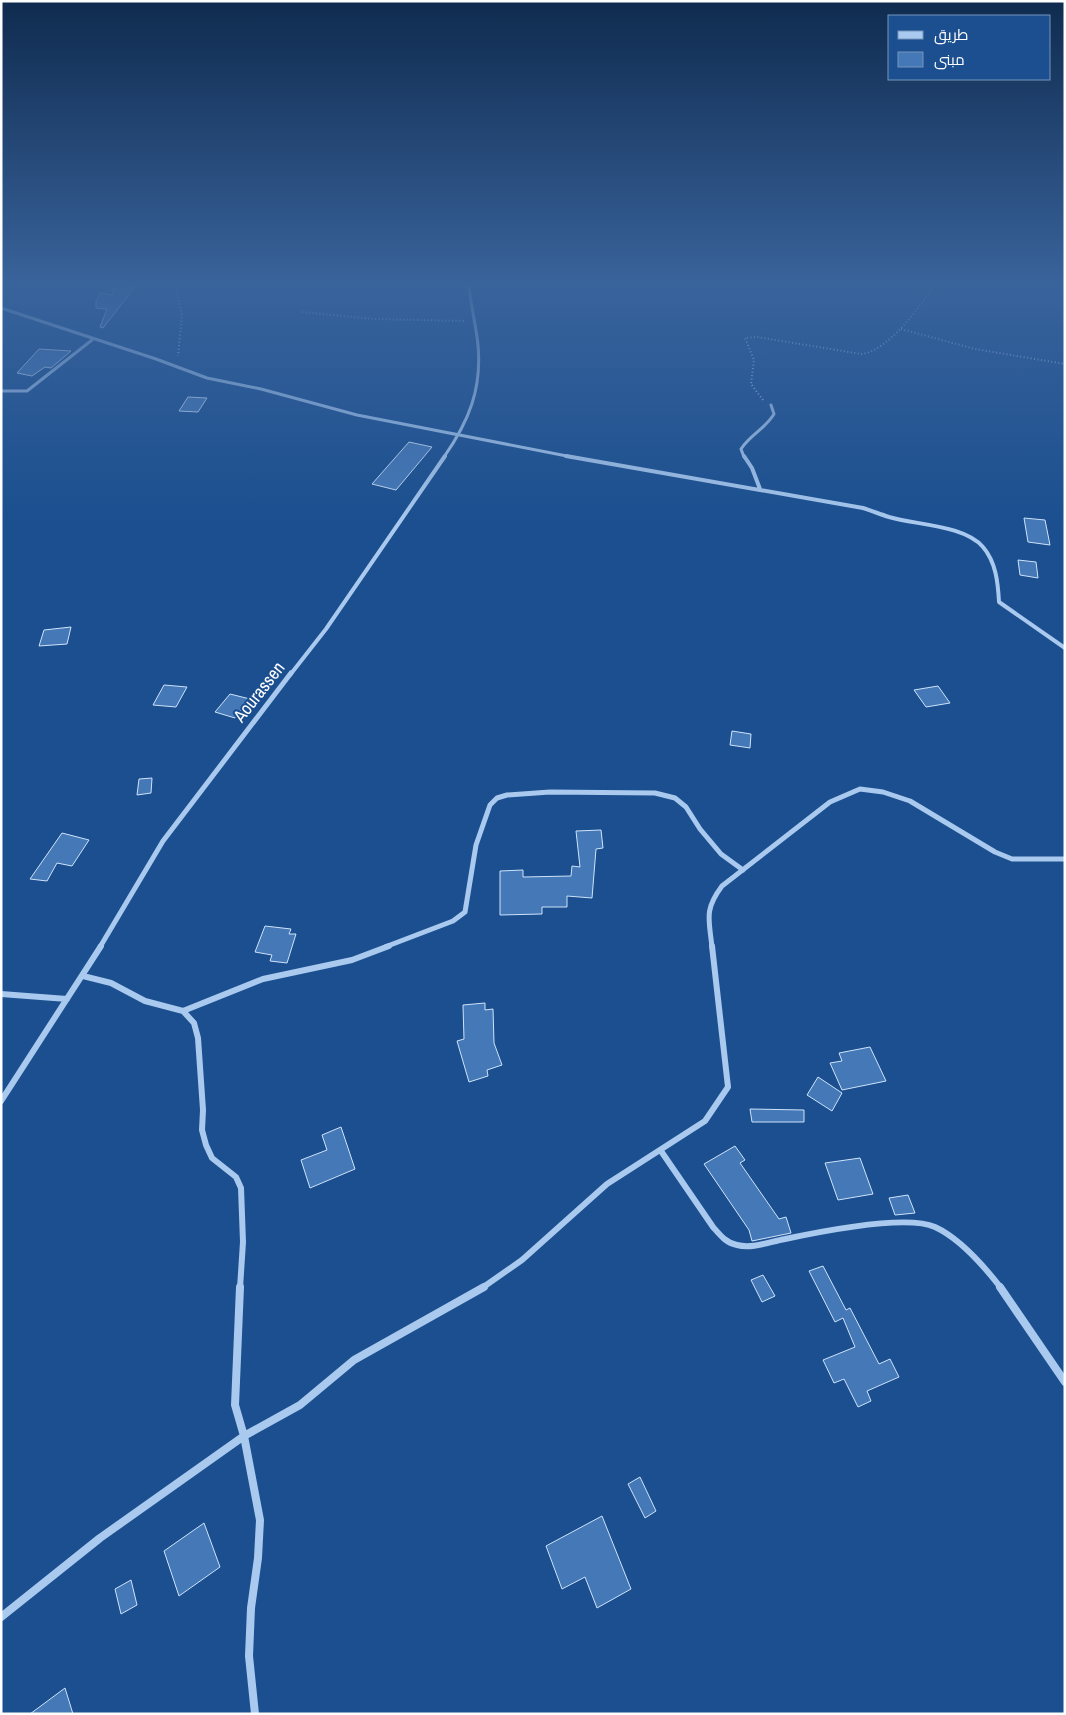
<svg xmlns="http://www.w3.org/2000/svg" width="1066" height="1715" viewBox="0 0 1066 1715" font-family="'Archivo Narrow',Cairo,sans-serif">
<style>
.building{fill:#4478b7;stroke:#cfe3fa}
.lines{fill:none;stroke-linecap:round;stroke-linejoin:round}
.path{stroke:#a9c9ee;stroke-width:2;stroke-dasharray:1 2.5;stroke-linecap:butt}
.minor-far4{stroke:#a9c9ee;stroke-width:3}
.minor-far3{stroke:#a9c9ee;stroke-width:4}
.minor-far2{stroke:#a9c9ee;stroke-width:5}
.minor-far1{stroke:#a9c9ee;stroke-width:6}
.minor{stroke:#a9c9ee;stroke-width:8}
.labels{text-anchor:middle;stroke-width:4;stroke-linejoin:round;paint-order:stroke}
.street-label{font-size:18px;fill:#fff;stroke:#1b4f8f}
</style>
<rect width="100%" height="100%" fill="#1b4f8f"/>
<path class="building" d="M116 283H138L103 328 100 327 107 309 96 308V300L101 293 112 295Z
M39 349 71 351 51 368 45 367 32 376 17 373Z
M188 397 207 398 198 412 179 411Z
M409 442 432 447 396 490 372 484Z
M1024 518 1045 520 1050 545 1028 542Z
M1018 560 1036 562 1038 578 1020 575Z
M71 627 67 644 39 646 44 630Z
M164 685 187 687 176 707 153 705Z
M938 686 950 703 926 707 914 690Z
M230 694 250 699 235 718 215 712Z
M732 731 751 734 750 748 730 745Z
M152 778 151 793 137 795 139 779Z
M601 830 603 848 596 849 592 898 567 896V907H542V914L500 915V871L523 870V877L571 876 572 866 580 867 576 831Z
M62 833 89 840 72 866 57 863 47 881 30 879Z
M265 926 291 929 289 934H296L287 963 270 961 272 955 255 952Z
M485 1003V1010L493 1009 494 1043 502 1065 487 1070 488 1076 469 1082 457 1041 464 1039 463 1005Z
M870 1047 886 1081 842 1090 830 1063 842 1061 839 1053Z
M818 1077 842 1093 832 1111 807 1095Z
M750 1109 804 1110V1122H752Z
M341 1127 355 1169 310 1188 301 1160 327 1150 322 1135Z
M735 1146 745 1160 740 1163 779 1219 786 1217 791 1233 752 1241 749 1230 704 1164Z
M860 1158 873 1194 838 1200 825 1163Z
M908 1195 915 1213 895 1215 889 1198Z
M823 1266 846 1310 850 1308 879 1364 890 1359 899 1377 867 1391 871 1401 858 1407 844 1379 834 1383 823 1360 855 1347 843 1318 835 1322 809 1271Z
M763 1275 775 1296 762 1302 751 1280Z
M640 1477 656 1511 645 1518 628 1484Z
M602 1516 631 1589 597 1608 585 1577 562 1589 546 1546Z
M204 1523 220 1567 179 1596 164 1551Z
M131 1580 137 1605 121 1614 115 1589Z
M65 1688 73 1714H30Z"/>
<g class="lines">
<path class="path" d="M175 283 182 316 178 356
M302 312 374 319 466 321
M901 329 975 349 1065 364
M763 400 751 384 754 360 745 338 757 337 861 354C889 351 921 305 936 283"/>
<path class="minor-far4" d="M1 308 156 359 207 378 261 389 357 415 572 457
M1 391H27L92 340
M444 457C469 421 482 389 478 345 476 324 470 304 469 283
M744 457 741 449C750 435 765 429 774 414L771 405"/>
<path class="minor-far3" d="M566 456 863 508C872 511 880 514 889 517 916 525 964 525 983 547 996 562 998 583 999 602L1065 648
M744 456 752 468 760 489
M290 675 326 629 445 456"/>
<path class="minor-far2" d="M100 947 163 841 291 673
M385 947 453 921 465 912 476 845 490 805 497 798 507 795 550 792 655 793 675 798 686 807 700 829 721 854 743 870
M712 947C709 919 704 910 722 886L830 802 860 789 883 792 910 801 995 852 1012 859H1065"/>
<path class="minor-far1" d="M83 976 111 983 145 1001 183 1011 194 1023 198 1038 203 1110 202 1130 206 1145 212 1158 236 1177 241 1188 243 1242 240 1288
M1 994 67 999
M183 1011 263 979 352 960 389 946
M1 1101 101 946
M661 1151 713 1227C720 1235 726 1243 737 1245 752 1249 769 1242 785 1239 818 1232 906 1214 935 1227 961 1239 984 1266 1001 1288
M482 1288 522 1260 607 1184 705 1121 728 1087 712 946"/>
<path class="minor" d="M240 1287 235 1405 244 1436 260 1520 258 1558 251 1608 249 1656 255 1714
M1000 1287 1065 1382
M1 1617 100 1538 244 1436 300 1405 354 1360 484 1287"/>
</g>
<linearGradient id="sky" x2="0" y2="1"><stop stop-color="#0f2b4f"/><stop offset="0.54" stop-color="#39639b"/><stop offset="1" stop-color="#39639b" stop-opacity="0"/></linearGradient>
<rect width="1066" height="523" fill="url(#sky)"/>
<g class="labels">
<g class="street-label">
<text transform="translate(259 692) rotate(-52)" y="6">Aourassen</text>
</g>
</g>
<rect width="1066" height="1715" fill="none" stroke="#ffffff" stroke-width="5"/>
<rect x="888" y="15" width="162" height="65" fill="#1b4f8f" stroke="#7695bc"/>
<rect x="898" y="31" width="25" height="8" fill="#a9c9ee" stroke="#7695bc"/>
<text x="934" y="40" font-size="15" fill="#ffffff">طريق</text>
<rect x="898" y="52" width="25" height="15" fill="#4478b7" stroke="#7695bc"/>
<text x="934" y="65" font-size="15" fill="#ffffff">مبنى</text>
</svg>
